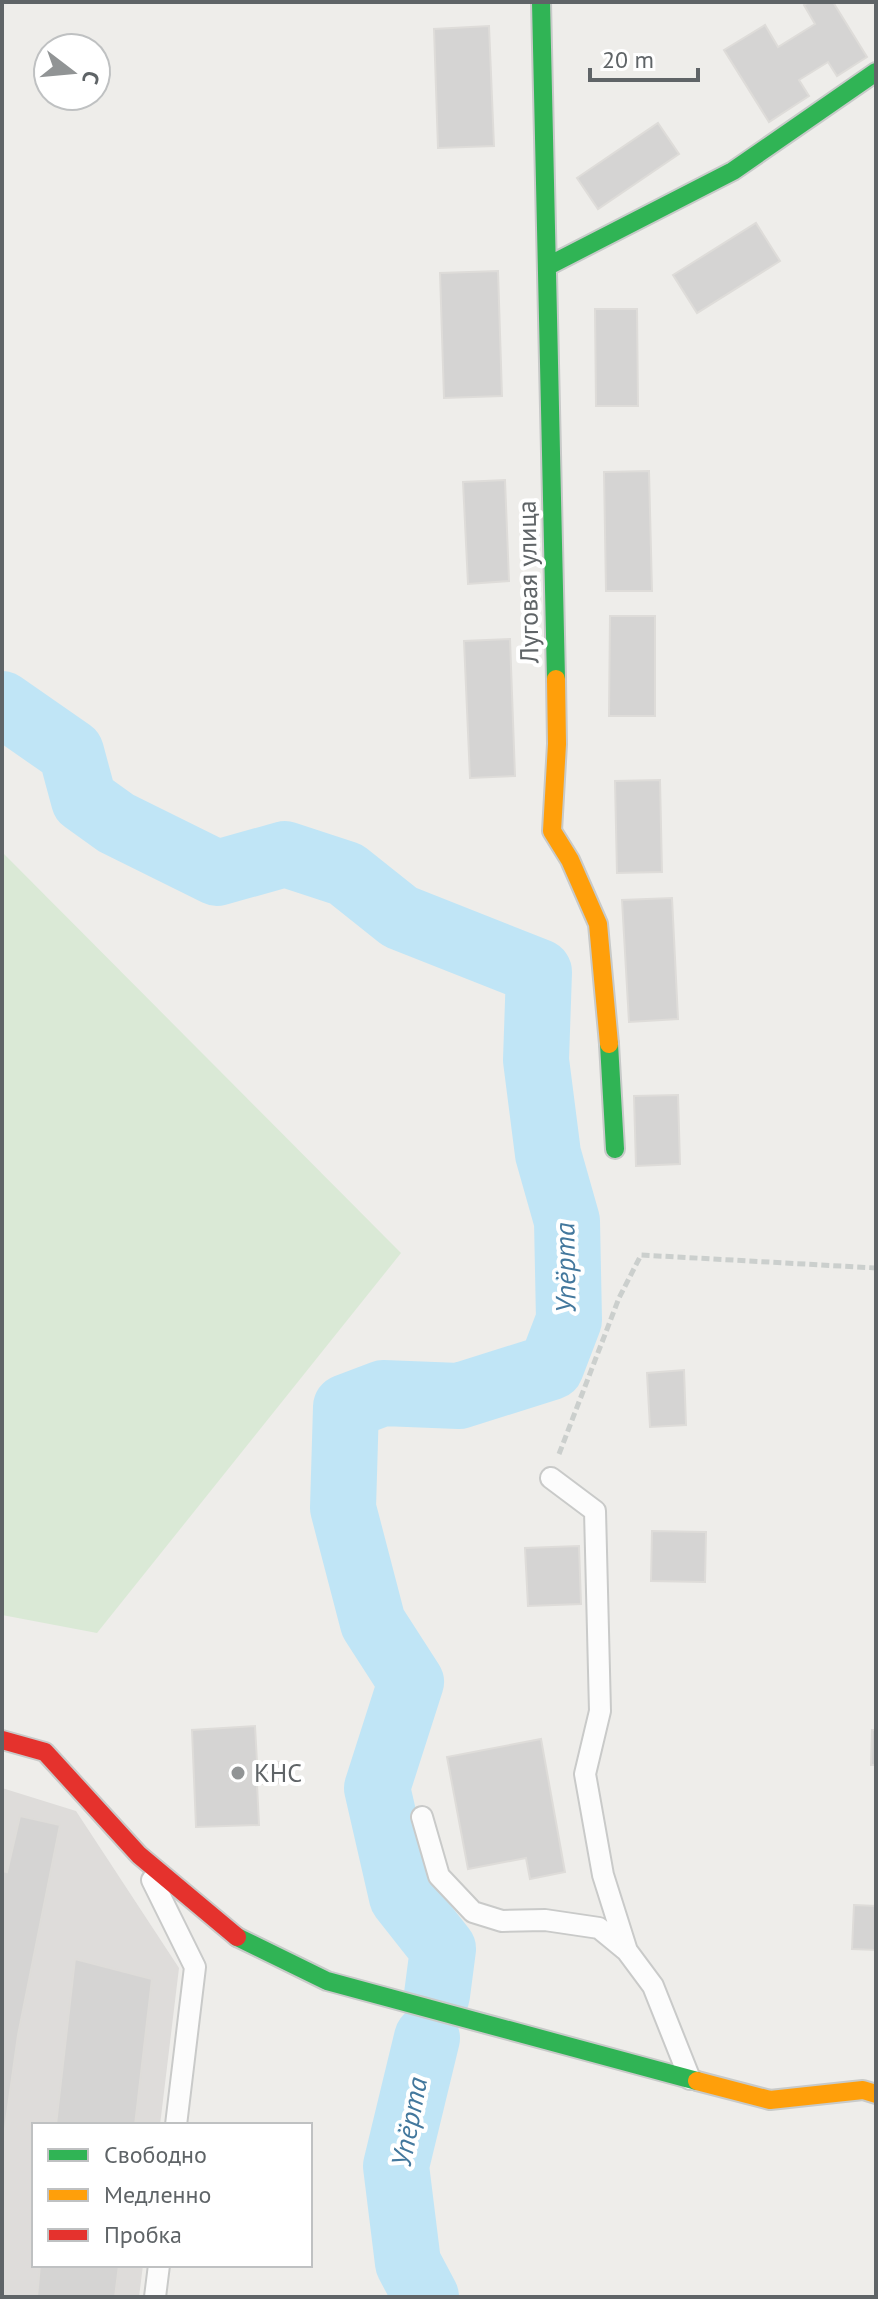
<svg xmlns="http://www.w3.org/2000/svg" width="878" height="2299" viewBox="0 0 878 2299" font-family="'PT Sans',sans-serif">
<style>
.industrial{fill:#dedcda}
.green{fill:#dae9d6}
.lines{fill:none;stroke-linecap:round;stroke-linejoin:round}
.river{stroke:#c0e5f6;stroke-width:66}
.building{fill:#d5d4d3;stroke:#dedcd9;stroke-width:2}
.lane-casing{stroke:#c9cac9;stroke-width:24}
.fast-casing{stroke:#c8cac9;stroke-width:22}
.slow-casing{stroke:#c8cac9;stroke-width:22}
.jam-casing{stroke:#c8cac9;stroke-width:22}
.path{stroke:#cbcfcd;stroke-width:5;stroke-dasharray:8 4;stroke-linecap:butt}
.lane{stroke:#fcfcfc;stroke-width:20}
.fast{stroke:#30b455;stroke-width:18}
.slow{stroke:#ff9f0a;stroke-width:18}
.jam{stroke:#e5322d;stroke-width:18}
.poi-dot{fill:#919495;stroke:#fff;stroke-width:3}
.labels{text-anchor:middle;stroke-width:8;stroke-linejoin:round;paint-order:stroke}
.street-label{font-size:26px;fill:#5f6467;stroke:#fff}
.poi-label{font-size:26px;fill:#5f6467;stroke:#fff;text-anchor:start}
.water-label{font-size:28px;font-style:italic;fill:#43789d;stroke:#fff}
</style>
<rect width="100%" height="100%" fill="#eeedea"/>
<path class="industrial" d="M2 1788 76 1811 179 1968 160 2125H34V2265H143L139 2297H2Z"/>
<path class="green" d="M2 852 401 1253 97 1633 2 1615Z"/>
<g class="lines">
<path class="river" d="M2 704 71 752 84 800 116 823 217 873 285 854 346 874 400 917 539 972 536 1060 548 1154 567 1221 569 1320 551 1367 459 1396 383 1393 346 1407 343 1508 373 1623 411 1682 377 1788 402 1897 443 1949 437 1995
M426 2297 408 2263 396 2166 427 2038"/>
</g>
<path class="building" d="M809 2H833L867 57 837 76 828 62 799 80 809 96 769 122 724 50 765 25 778 47 815 24 804 5Z
M489 26 494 146 438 148 434 29Z
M658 123 679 154 598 209 577 178Z
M756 223 780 261 697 313 673 275Z
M498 271 502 396 444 398 440 273Z
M595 309H637L638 406H596Z
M649 471 652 591H606L604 472Z
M505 480 509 581 468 584 463 482Z
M610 616H655V716H609Z
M510 639 515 776 470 778 464 641Z
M660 780 662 872 617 873 615 781Z
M672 898 678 1019 629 1022 622 900Z
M678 1095 680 1164 636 1166 634 1096Z
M684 1370 686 1425 650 1427 647 1373Z
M652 1531 706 1532 705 1582 651 1581Z
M579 1546 581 1604 528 1606 525 1548Z
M255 1726 257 1762H281L282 1783 257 1784 259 1825 196 1827 192 1730Z
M872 1730H876V1765H871Z
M541 1739 565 1872 530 1879 526 1858 468 1869 447 1757Z
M20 1816 60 1825 18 2035 2 2150V1871L7 1872Z
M854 1905 876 1906V1950L852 1949Z
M75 1959 152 1979 135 2125H56Z
M40 2265H119L115 2297H37Z"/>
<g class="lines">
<g class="lane-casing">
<path id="lane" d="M551 1478 595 1511 600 1711 585 1774 603 1875 627 1951
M422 1817 439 1876 473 1912 502 1921 545 1920 599 1928 627 1951 653 1986 690 2079
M152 1880 195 1967 176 2125
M155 2297 159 2265"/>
</g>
<g class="fast-casing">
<path id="fast" d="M541 2 556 679
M548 266 733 171 876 72
M609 1044 615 1149
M237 1937 327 1981 697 2081"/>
</g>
<g class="slow-casing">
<path id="slow" d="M556 679 557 744 552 831 570 860 598 924 609 1044
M697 2081 770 2100 863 2090 876 2094"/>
</g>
<g class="jam-casing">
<path id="jam" d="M2 1740 45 1752 139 1855 237 1937"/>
</g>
<path class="path" d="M559 1454 619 1298 641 1255 876 1268"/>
<use href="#lane" class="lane"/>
<use href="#fast" class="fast"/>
<use href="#slow" class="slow"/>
<use href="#jam" class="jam"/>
</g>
<circle class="poi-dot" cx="238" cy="1773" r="8"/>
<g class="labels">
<g class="street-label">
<text transform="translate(528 582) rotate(-91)" y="9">Луговая улица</text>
</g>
<g class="poi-label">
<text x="254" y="1782">КНС</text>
</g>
<g class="water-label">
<text transform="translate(565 1268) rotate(-91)" y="10">Упёрта</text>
<text transform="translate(409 2122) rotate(-79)" y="10">Упёрта</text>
</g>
</g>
<rect width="878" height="2299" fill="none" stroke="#5f6467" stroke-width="8"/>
<rect x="32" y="2123" width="280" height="144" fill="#ffffff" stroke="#bfc1c2" stroke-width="2"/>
<rect x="48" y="2149" width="40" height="12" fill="#30b455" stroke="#bfc1c2" stroke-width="2"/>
<text x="104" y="2163" font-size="24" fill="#5f6467">Свободно</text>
<rect x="48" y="2189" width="40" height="12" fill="#ff9f0a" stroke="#bfc1c2" stroke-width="2"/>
<text x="104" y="2203" font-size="24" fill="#5f6467">Медленно</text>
<rect x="48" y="2229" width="40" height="12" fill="#e5322d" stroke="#bfc1c2" stroke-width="2"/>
<text x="104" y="2243" font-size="24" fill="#5f6467">Пробка</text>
<g transform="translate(72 72) rotate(106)"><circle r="38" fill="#ffffff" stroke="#bfc1c2" stroke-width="2"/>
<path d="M0-6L14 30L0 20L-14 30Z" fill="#919495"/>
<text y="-12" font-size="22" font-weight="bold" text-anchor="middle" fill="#5f6467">С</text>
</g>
<path d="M590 68v12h108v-12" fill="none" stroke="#5f6467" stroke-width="4"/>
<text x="602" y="68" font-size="24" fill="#5f6467" stroke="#ffffff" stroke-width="6" paint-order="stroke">20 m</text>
</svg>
